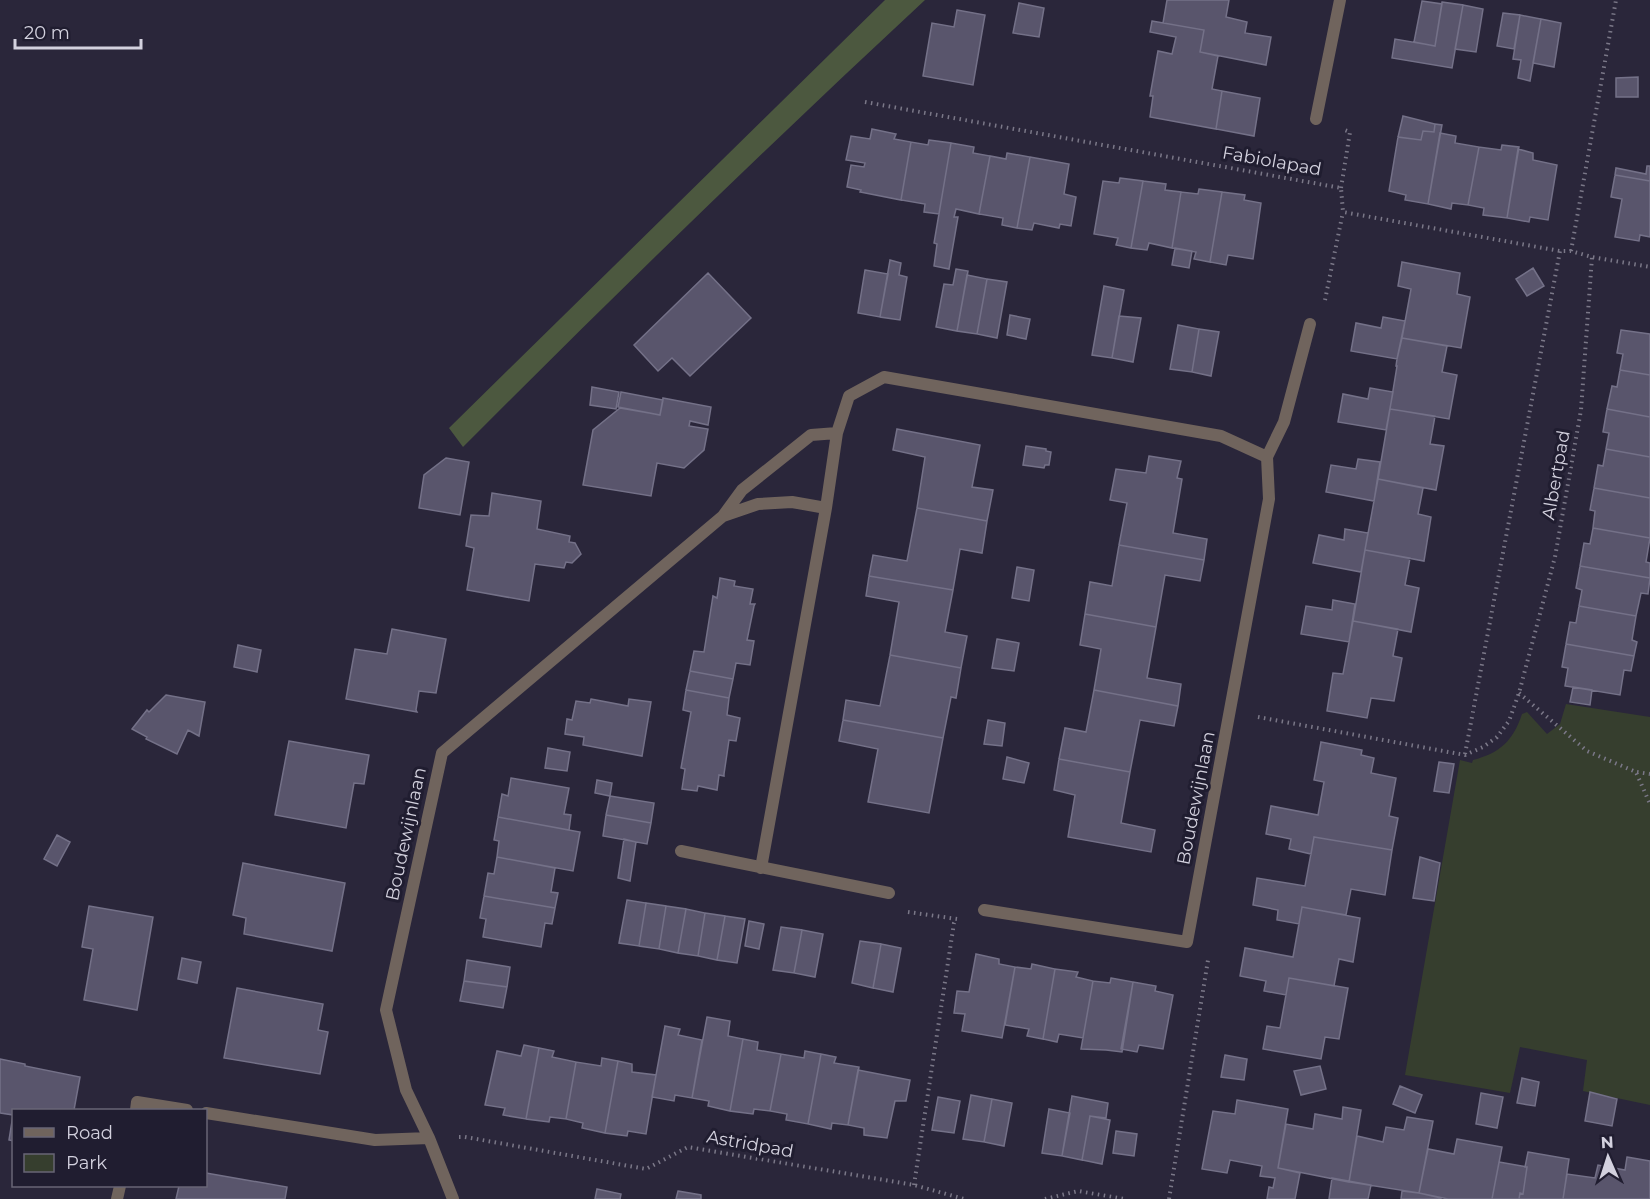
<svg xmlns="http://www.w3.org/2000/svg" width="1650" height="1199" viewBox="0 0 1650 1199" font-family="Montserrat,sans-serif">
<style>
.green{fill:#363e2e}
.forest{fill:#4c583f}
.building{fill:#59556c;stroke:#747188;stroke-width:1.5}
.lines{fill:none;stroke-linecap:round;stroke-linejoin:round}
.path{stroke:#7b7888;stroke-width:4;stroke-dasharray:1.5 4.5;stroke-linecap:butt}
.street{stroke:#70645d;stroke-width:12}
.labels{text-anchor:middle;stroke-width:6;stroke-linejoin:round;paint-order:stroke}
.street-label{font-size:18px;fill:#d3d1de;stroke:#201d30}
</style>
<rect width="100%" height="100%" fill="#2a263a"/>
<path class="green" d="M1566 704 1650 717V1105L1583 1091 1587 1060 1520 1047 1510 1093 1405 1075 1460 760 1472 763 1473 760C1500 753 1513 741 1522 714L1527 712 1547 734 1560 724Z"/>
<path class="forest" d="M885 0H925C768 146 614 295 463 447L449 428Z"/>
<path class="building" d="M1167 0H1229L1226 17 1247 22 1245 33 1271 37 1266 65 1200 52 1204 30 1163 23Z
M1422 1 1442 4 1435 46 1414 42Z
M1442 2 1463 5 1452 68 1392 58 1395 39 1435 46Z
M1019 3 1044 8 1039 37 1013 33Z
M1463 5 1483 9 1476 52 1455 49Z
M957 10 985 15 973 85 923 76 932 23 954 27Z
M1503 13 1520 15 1514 49 1497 46Z
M1520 15 1541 19 1530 81 1518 78 1521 60 1513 59Z
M1541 19 1561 23 1554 67 1533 63Z
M1152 21 1204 30 1200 52 1218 56 1212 89 1222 91 1216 129 1150 117 1153 96H1150L1158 51 1172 54 1176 37 1150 32Z
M1638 77V97H1616V78Z
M1222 91 1260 98 1254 136 1216 129Z
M1403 116 1435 124 1434 132 1423 131 1421 140 1398 137Z
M1435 124 1442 125 1428 204 1405 200 1406 195 1389 191 1398 137 1421 140 1423 131 1434 132Z
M872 129 896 134 894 139 911 142 901 200 860 192 861 190 847 187 851 165 864 167 865 163 846 160 851 136 870 139Z
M1440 133 1456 136 1455 143 1479 147 1468 205 1452 203 1451 209 1428 204Z
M929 140 951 143 939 214 924 212 925 204 901 200 911 142 928 145Z
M951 143 974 147 973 153 990 156 979 214 956 209 954 217H958L949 269 934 266 937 244 934 243Z
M1502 145 1519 147 1507 218 1483 215 1484 208 1468 205 1479 147 1501 150Z
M1518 149 1533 153V160L1557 165 1548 220 1530 217 1529 222 1507 218Z
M1007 153 1030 157 1017 228 1002 225 1003 218 979 214 990 156 1006 159Z
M1030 157 1069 164 1064 194 1076 197 1071 226 1060 224 1059 228 1034 223 1032 230 1017 228Z
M1647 166H1650V181L1615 175 1616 168 1646 174Z
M1615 175 1650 181V237L1640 235 1639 241 1615 237 1622 199 1611 197Z
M1120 178 1143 181 1131 248 1116 245 1118 238 1094 234 1103 181 1119 183Z
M1143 181 1166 184 1165 190 1181 192 1172 248 1149 243 1147 250 1131 248Z
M1199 189 1222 192 1210 262 1194 259 1196 252 1172 248 1181 192 1198 194Z
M1222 192 1245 195 1244 200 1261 203 1253 259 1228 255 1226 265 1210 262Z
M1175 248 1192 251 1189 268 1172 265Z
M890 260 901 263 899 275 907 277 900 320 880 317Z
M1402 262 1460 273 1457 294 1470 297 1461 348 1402 338 1411 289 1398 286Z
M1533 268 1544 286 1527 296 1516 279Z
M956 269 968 271 957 331 936 327 944 284 953 285Z
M865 270 888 274 880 317 858 313Z
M708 273 751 318 690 376 672 358 658 371 634 345Z
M967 275 987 279 977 334 957 331Z
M987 279 1007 282 997 338 977 334Z
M1104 286 1124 290 1112 358 1092 355Z
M1010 315 1030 319 1026 339 1007 335Z
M1119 316 1141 318 1133 362 1112 358Z
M1383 317 1405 321 1397 359 1351 351 1356 323 1381 328Z
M1178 325 1199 329 1192 372 1170 369Z
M1199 329 1219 332 1211 376 1192 372Z
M1621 330 1650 334V375L1620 370 1623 354 1617 353Z
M1402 338 1447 346 1442 372 1457 375 1449 419 1390 409 1397 366H1396L1397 359Z
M1620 370 1650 375V417L1607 409 1612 386 1617 387Z
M592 387 619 392 616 409 590 405Z
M1370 388 1393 392 1386 430 1338 422 1343 394 1368 399Z
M621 392 663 400 660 415 618 407Z
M663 398 711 407 708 425 690 421 689 426 708 429 704 450 684 468 657 463 651 496 583 485 593 430 620 408 660 415Z
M1390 409 1435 416 1430 444 1444 446 1436 490 1378 479Z
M1607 409 1650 417V457L1606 449 1609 433 1603 432Z
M897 429 980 445 972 487 993 490 987 521 917 508 925 457 893 450Z
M1026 446 1046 449V451L1051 452 1049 465H1045L1044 468 1023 465Z
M1606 449 1650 457V498L1594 488 1598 465 1603 466Z
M1149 456 1181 461 1177 478 1182 479 1173 533 1207 539 1204 560 1119 545 1127 503 1110 500 1116 469 1146 473Z
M446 458 469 462 460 515 419 508 424 475Z
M1358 459 1380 462 1374 501 1326 492 1331 465 1356 469Z
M1378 479 1423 488 1418 514 1431 517 1424 561 1365 550Z
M1594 488 1650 498V538L1593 528 1595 511 1590 510Z
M492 493 541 501 537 529 570 536 569 542 575 543 581 554 572 563 566 562 564 568 535 564 529 601 467 590 474 548 466 546 471 515 489 516Z
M917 508 987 521 982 553 960 549 953 590 869 576 873 555 907 561Z
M1593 528 1650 538 1646 562 1650 563V578L1580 566 1584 543 1590 544Z
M1345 529 1368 533 1361 572 1313 563 1319 535 1344 540Z
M1119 545 1204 560 1200 581 1165 575 1156 627 1085 614 1090 582 1112 586Z
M1365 550 1410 558 1405 585 1419 588 1411 632 1353 621Z
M1580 566 1650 578 1648 594 1641 593 1636 616 1579 606 1582 590 1576 588Z
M1017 567 1034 570 1029 601 1012 598Z
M869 576 953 590 945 632 967 636 961 668 890 655 899 602 866 596Z
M720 578 735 581 734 586 753 589 750 604H755L754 606 747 640 754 641 750 665 736 663 733 679 690 671 694 651 704 652 713 596 717 598Z
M1333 600 1355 604 1349 642 1301 634 1306 606 1332 610Z
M1579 606 1636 616 1632 640 1637 642 1634 656 1566 644 1570 622 1576 623Z
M1085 614 1156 627 1147 678 1181 684 1178 706 1094 690 1101 649 1080 645Z
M1353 621 1398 629 1393 656 1402 658 1394 701 1371 698 1367 718 1327 711 1333 673 1343 674Z
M392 629 446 639 436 693 419 691 416 710 417 712 346 699 355 649 387 654Z
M997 639 1019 643 1014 671 992 668Z
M1566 644 1634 656 1631 671 1624 670 1620 695 1565 686 1568 668 1562 667Z
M238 645 261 650 257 672 234 667Z
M890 655 961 668 956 698 951 697 943 738 843 720 846 700 880 706Z
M690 671 733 679 729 698 686 690Z
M1573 687 1592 690 1590 705 1570 702Z
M686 690 729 698 727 715 740 718 736 741 729 740 724 774V776L719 775 717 790 698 786 697 791 682 789 685 769 681 768 691 712 683 710Z
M1094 690 1178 706 1174 726 1140 720 1130 772 1059 759 1065 728 1086 732Z
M166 695 205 702 199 736 188 730 177 754 146 739 147 737 132 729 147 710 149 712Z
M591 699 628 706 629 699 651 702 642 756 583 745 584 737 565 734 567 719 572 720 576 701 590 703Z
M843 720 943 738 929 813 868 802 878 749 839 741Z
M988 720 1005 723 1002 746 984 744Z
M289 741 369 755 364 784 354 783 346 828 275 815Z
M1321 742 1362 750 1361 755 1374 758 1371 773 1396 778 1389 816 1398 818 1392 850 1314 837 1311 854 1289 849 1291 839 1266 834 1271 806 1318 815 1324 782 1314 780Z
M548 748 570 752 567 771 545 768Z
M1007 757 1029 763 1024 783 1003 779Z
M1059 759 1130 772 1121 823 1155 830 1151 852 1068 837 1075 795 1054 790Z
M1439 762 1454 764 1449 793 1434 791Z
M511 778 569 788 564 814 571 815 569 830 498 817 502 794 508 796Z
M597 780 612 783 610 796 595 793Z
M610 796 654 803 651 823 606 815Z
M606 815 651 823 647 844 603 836Z
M498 817 580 832 573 871 497 857 499 841 494 840Z
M57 835 70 842 57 866 44 859Z
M1314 837 1392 850 1385 895 1351 889 1346 915 1302 907 1299 924 1277 920 1278 910 1253 905 1257 878 1305 886Z
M624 839 636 842 630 881 618 878Z
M497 857 555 868 551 892 558 893 555 908 484 896 488 873 494 874Z
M1420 857 1440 863 1434 901 1413 898Z
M243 863 345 883 332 951 244 934 246 918 233 915Z
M484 896 555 908 552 924 545 923 541 947 483 937 486 919 480 918Z
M627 900 646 903 639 946 619 943Z
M646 903 666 906 659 949 639 946Z
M89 906 153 917 137 1010 84 1000 93 949 82 947Z
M666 906 686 909 678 953 659 949Z
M1302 907 1360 918 1353 962 1339 959 1334 986 1289 978 1286 995 1264 991 1266 981 1240 976 1245 948 1293 957Z
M686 909 705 913 698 956 678 953Z
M705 913 725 916 717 960 698 956Z
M725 916 745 919 737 963 717 960Z
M749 921 764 924 759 949 745 946Z
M781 927 802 930 794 973 773 970Z
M802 930 823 934 815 977 794 973Z
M860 941 881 944 873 988 852 983Z
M881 944 901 948 893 992 873 988Z
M976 954 999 959V964L1015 967 1002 1038 962 1031 965 1014 954 1013 957 991 969 992Z
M182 958 201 962 197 983 178 979Z
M467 960 510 967 507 987 464 981Z
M1032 964 1055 969 1043 1039 1027 1036 1029 1029 1005 1025 1015 967 1031 969Z
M1055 969 1078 972 1076 977 1093 981 1083 1038 1059 1034 1057 1042 1043 1039Z
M1111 978 1133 982 1122 1052 1106 1050 1081 1049 1093 981 1110 983Z
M1289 978 1348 988 1339 1039 1325 1037 1321 1059 1263 1049 1267 1026 1280 1028Z
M464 981 507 987 503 1008 460 1001Z
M1133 982 1156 986 1155 991 1173 995 1163 1049 1139 1045 1137 1052 1121 1049Z
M237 988 323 1004 318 1030 328 1032 320 1074 224 1058Z
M707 1017 730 1021 728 1036 743 1039 730 1111 708 1106 709 1101 692 1098Z
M665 1026 680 1029 678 1035 702 1040 692 1098 675 1095 674 1101 652 1097Z
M743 1039 758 1042 757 1050 781 1054 770 1111 754 1109 753 1114 730 1111Z
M524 1045 539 1048 526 1119 503 1115 505 1108 485 1105 497 1051 521 1056Z
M539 1048 554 1051 552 1057 576 1062 566 1119 550 1117 549 1122 526 1119Z
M805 1051 821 1054 808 1124 786 1120 787 1114 770 1111 781 1054 804 1058Z
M821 1054 836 1057 834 1063 859 1067 848 1125 832 1123 831 1129 808 1124Z
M1225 1055 1247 1059 1244 1080 1221 1077Z
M602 1058 618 1061 605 1133 582 1128 583 1123 566 1119 576 1062 601 1066Z
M0 1059 25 1064V1066L80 1077 74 1110H14V1141L9 1140 13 1115 0 1113Z
M618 1061 632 1064V1072L656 1075 646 1134 628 1131 627 1136 605 1133Z
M1320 1066 1326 1089 1301 1095 1294 1071Z
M858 1070 910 1080 906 1101H895L887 1138 864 1135V1128L848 1125Z
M1522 1078 1539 1082 1535 1106 1517 1103Z
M1400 1086 1422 1095 1415 1113 1393 1104Z
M1590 1092 1617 1099 1612 1126 1585 1121Z
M1481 1093 1503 1097 1497 1128 1476 1124Z
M971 1095 992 1099 984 1142 963 1139Z
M1072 1096 1108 1103 1106 1118 1090 1116 1082 1160 1062 1156Z
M938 1097 960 1101 954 1133 932 1130Z
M992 1099 1012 1103 1004 1146 984 1142Z
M1237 1100 1288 1109 1278 1168 1300 1173 1295 1199H1267L1269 1187 1273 1188 1275 1178 1260 1176 1262 1166 1230 1160 1227 1173 1202 1169 1213 1111 1235 1114Z
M1343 1107 1361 1110 1349 1182 1278 1168 1286 1124 1313 1129 1315 1114 1342 1119Z
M1049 1109 1070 1113 1062 1156 1042 1153Z
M1090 1116 1110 1120 1102 1164 1082 1160Z
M1407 1117 1433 1121 1419 1193 1349 1182 1357 1136 1383 1142 1386 1127 1404 1130Z
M1116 1131 1137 1134 1134 1156 1113 1153Z
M1457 1139 1502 1147 1492 1199H1448L1419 1193 1428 1149 1454 1154Z
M1528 1152 1569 1159 1563 1199H1519L1520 1193 1523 1194 1527 1167H1525Z
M1627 1157 1650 1161V1199H1563L1567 1174 1595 1178 1598 1165 1625 1170Z
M1499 1162 1527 1167 1523 1194 1520 1193 1519 1199H1492Z
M206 1173 287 1187 285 1199H176L179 1186H206Z
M1332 1178 1371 1185 1368 1199H1329Z
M597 1189 621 1194 620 1199H621H595Z
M678 1191 701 1195V1199H676Z
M1402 1191 1419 1193 1441 1198V1199H1401Z"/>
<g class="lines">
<path class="path" d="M865 102 1341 188 1343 212 1560 251H1571L1592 257 1650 267
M1341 188 1350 132 1342 129
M1571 251 1616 0
M1325 300 1343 212
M1519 693 1587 751 1636 772 1650 804
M1258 717 1465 755 1483 747 1497 737 1509 721 1519 693 1555 557 1581 410 1592 257
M1465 754 1560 251
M1637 772 1650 774
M908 912 957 919
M459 1137H465L646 1169 688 1147 914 1185 964 1199
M914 1185 954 923 956 919
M1045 1199 1078 1191 1125 1199
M1169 1199 1208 960"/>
<path class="street" d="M1316 119 1340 0
M1267 457 1284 422 1310 324
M723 516 758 504 792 502 826 508
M681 851 889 893
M761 868 826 508 837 433 849 396 884 377 1221 436 1267 457 1269 499 1187 942 984 910
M136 1110 137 1102 187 1110
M206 1113 375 1140 429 1138
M117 1199 120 1186
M453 1199 429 1138 406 1090 386 1010 442 753 723 516 742 490 811 435 837 433"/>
</g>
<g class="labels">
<g class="street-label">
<text transform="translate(1272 161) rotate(10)" y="6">Fabiolapad</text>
<text transform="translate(1556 475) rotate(-80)" y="6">Albertpad</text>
<text transform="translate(1196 798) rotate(-79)" y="6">Boudewijnlaan</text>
<text transform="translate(406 834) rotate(-78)" y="6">Boudewijnlaan</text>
<text transform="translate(750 1144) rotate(10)" y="6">Astridpad</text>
</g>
</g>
<rect x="12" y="1109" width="195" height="78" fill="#201d30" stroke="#686576" stroke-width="1.5"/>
<rect x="24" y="1128" width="30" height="9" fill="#70645d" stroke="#686576" stroke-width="1.5"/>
<text x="66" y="1139" font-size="18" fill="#d3d1de">Road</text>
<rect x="24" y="1154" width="30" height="18" fill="#363e2e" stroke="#686576" stroke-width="1.5"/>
<text x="66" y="1169" font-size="18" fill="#d3d1de">Park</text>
<g transform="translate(1608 1157) rotate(357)" stroke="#201d30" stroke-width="4.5" paint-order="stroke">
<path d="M0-4.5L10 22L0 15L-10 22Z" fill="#d3d1de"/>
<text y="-9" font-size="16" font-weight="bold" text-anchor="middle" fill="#d3d1de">N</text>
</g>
<path d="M15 39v9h126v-9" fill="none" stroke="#d3d1de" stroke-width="3"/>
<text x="24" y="39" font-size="18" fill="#d3d1de" stroke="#201d30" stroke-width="4.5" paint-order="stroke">20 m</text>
</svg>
